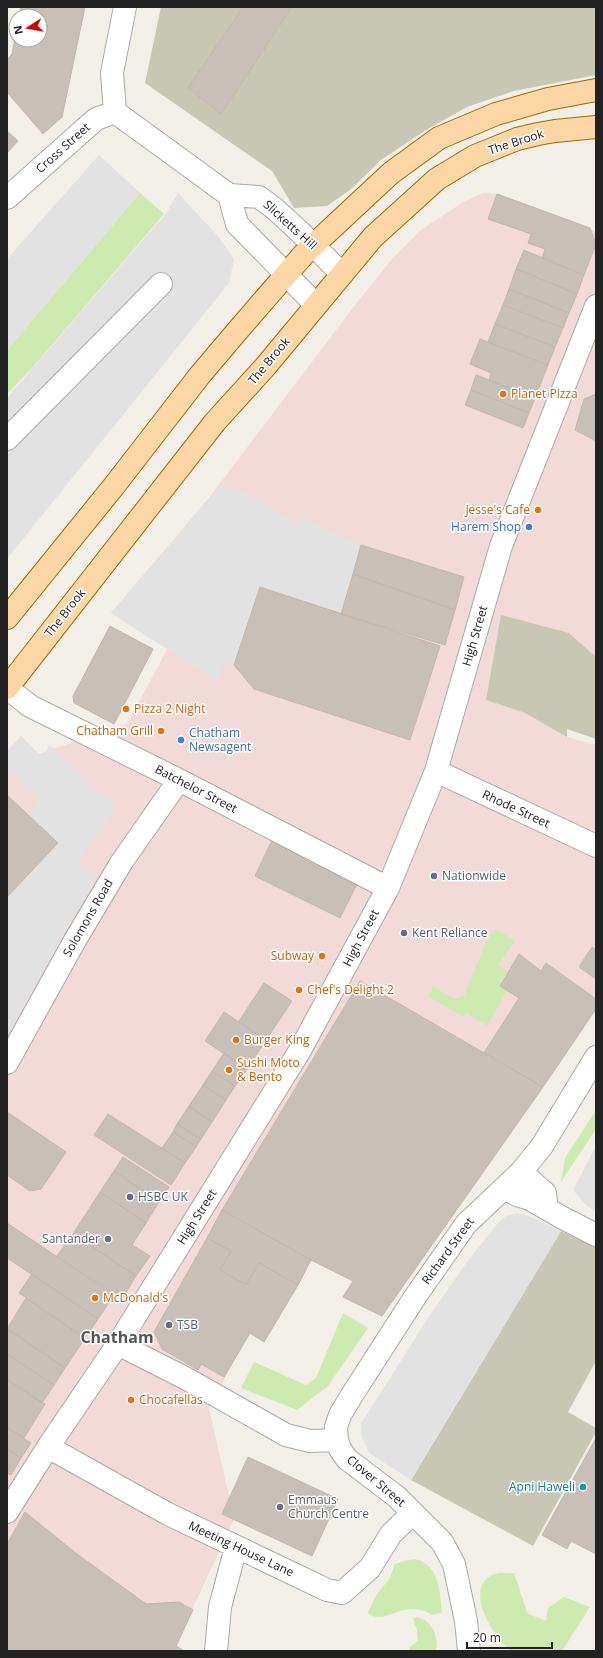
<svg xmlns="http://www.w3.org/2000/svg" width="603" height="1658" viewBox="0 0 603 1658" font-family="'Open Sans',sans-serif">
<style>
.commercial{fill:#f2dad9}
.construction{fill:#c7c7b4}
.grass{fill:#cdebb0}
.parking{fill:#e2e2e2}
.building{fill:#c7bfb8;stroke:#c4b6ab}
.lines{fill:none;stroke-linecap:round;stroke-linejoin:round}
.minor-casing{stroke:#a9a9a9;stroke-width:24}
.major-casing{stroke:#a06b00;stroke-width:24}
.minor{stroke:#fff;stroke-width:22}
.major{stroke:#fcd6a4;stroke-width:22}
.food-dot{fill:#e8710a;stroke:#fff;stroke-width:1.5}
.shop-dot{fill:#3f7fe0;stroke:#fff;stroke-width:1.5}
.service-dot{fill:#5c6f8a;stroke:#fff;stroke-width:1.5}
.culture-dot{fill:#0f9aa8;stroke:#fff;stroke-width:1.5}
.worship-dot{fill:#6b7280;stroke:#fff;stroke-width:1.5}
.labels{text-anchor:middle;stroke-width:3;stroke-linejoin:round;paint-order:stroke}
.street-label{font-size:12px;fill:#222;stroke:#fff}
.food-label{font-size:12px;fill:#c56008;stroke:#fff;text-anchor:start}
.shop-label{font-size:12px;fill:#366cbe;stroke:#fff;text-anchor:end}
.service-label{font-size:12px;fill:#4e5e75;stroke:#fff;text-anchor:start}
.culture-label{font-size:12px;fill:#0d838f;stroke:#fff;text-anchor:end}
.worship-label{font-size:12px;fill:#5b616d;stroke:#fff;text-anchor:start}
.district-label{font-size:16px;font-weight:bold;fill:#555;stroke:#fff}
</style>
<rect width="100%" height="100%" fill="#f2efe9"/>
<path class="commercial" d="M483 193 497 194 596 231V657L569 633 486 700 525 713 567 737 596 745V1009L543 1087 360 981 222 1210 311 1260 264 1342 249 1333 209 1408 234 1519 176 1645 184 1651H7V765L128 723 167 649 111 613 208 499 355 305 392 259 422 229 465 201Z"/>
<path class="construction" d="M161 7H243L188 88 221 114 292 7H596V75L514 91 467 107 426 130 381 160 350 190 327 206 294 208 272 171 145 83Z
M501 615 569 633 596 657V739L567 729V737L525 713 486 700Z
M561 1231 596 1248V1361L568 1412 596 1428V1432L533 1546 411 1480Z"/>
<path class="grass" d="M140 193 164 214 33 367 7 394V350Z
M496 929 515 941 498 965 508 972 500 986 507 991 487 1026 466 1013 464 1017 429 997 433 986 454 999 464 996 486 942Z
M596 1110V1129L561 1182 565 1158Z
M343 1313 368 1328 328 1386 297 1410 241 1388 254 1362 306 1385 316 1378Z
M414 1559C439 1563 440 1592 442 1613L432 1615C405 1597 386 1626 369 1614L368 1612 377 1594 390 1578 395 1564 404 1561Z
M499 1573H514L527 1612 529 1614 546 1621 548 1608 564 1597 590 1607 562 1651H511C492 1637 459 1581 499 1573Z
M416 1617C432 1620 439 1636 436 1651H408L410 1647 418 1640 417 1630 413 1619Z"/>
<path class="parking" d="M99 155 140 193 7 350V259Z
M178 193 217 235 234 259 229 283 7 559V398L167 212Z
M221 485 245 493 300 525 302 517 361 545 341 614 260 587 234 665 224 663 217 681 111 613Z
M21 736 40 755 45 753 49 746 52 747 98 791 116 806 106 823 84 851 76 865 96 876 7 1035V897L58 843 28 815 40 799 7 769V751Z
M596 1146V1212L586 1205 573 1190Z
M517 1213 529 1216 561 1231 411 1480 369 1453 362 1438 361 1428 362 1422 428 1318 467 1262 498 1223 506 1216Z"/>
<path class="building" d="M21 7H85L62 117 43 134 7 92V59L12 54 16 33V40H40V16H19Z
M243 7H292L221 114 188 88Z
M7 131 18 141 7 153Z
M497 194 590 228 596 244 584 275 542 258 545 249 528 243 531 234 488 219Z
M524 250 584 275 577 294 516 269Z
M516 269 577 294 569 313 509 289Z
M509 289 569 313 563 328 503 305Z
M503 305 563 328 555 347 495 324Z
M495 324 555 347 548 365 488 342Z
M480 339 548 365 535 398 489 380 491 373 470 364Z
M476 375 535 398 529 413 471 390Z
M471 390 529 413 523 428 465 405Z
M596 394V441L575 430 584 399Z
M361 545 464 577 455 610 353 574Z
M353 574 455 610 445 645 341 614Z
M260 587 440 646 410 740 254 689 234 665Z
M110 626 153 649 114 724 74 703 73 696Z
M7 795 58 843 7 897Z
M272 840 358 882 340 918 255 876Z
M592 947 596 950V979L579 967Z
M519 954 541 971 546 963 596 999V1009L543 1087 484 1053 519 998 500 986Z
M360 981 543 1087 382 1316 343 1297 353 1281 311 1260 222 1210Z
M264 983 292 1001 266 1040 239 1021Z
M224 1012 266 1040 247 1069 205 1041Z
M224 1053 247 1069 235 1086 212 1071Z
M212 1071 235 1086 226 1100 203 1085Z
M203 1085 226 1100 212 1122 189 1106Z
M189 1106 212 1122 201 1139 177 1124Z
M7 1112 66 1152 41 1189 30 1191 7 1175Z
M108 1114 185 1163 171 1185 94 1135Z
M177 1124 201 1139 196 1147 173 1132Z
M173 1132 196 1147 185 1163 162 1148Z
M123 1157 169 1187 159 1202 114 1171Z
M114 1171 159 1202 146 1223 100 1192Z
M100 1192 146 1223 132 1245 150 1256 136 1276 73 1234Z
M222 1210 311 1260 298 1285 259 1263 246 1285 220 1270 231 1251 207 1238Z
M7 1223 114 1295 98 1319 7 1258Z
M73 1234 136 1276 122 1299 57 1256Z
M207 1238 231 1251 220 1270 246 1285 259 1263 298 1285 264 1342 250 1333 224 1377 201 1364 198 1370 162 1349 154 1332Z
M32 1274 98 1319 85 1338 19 1293Z
M26 1298 85 1338 65 1368 7 1329Z
M7 1329 65 1368 54 1385 7 1354Z
M7 1354 54 1385 42 1403 7 1379Z
M7 1379 45 1404 24 1438 7 1427Z
M7 1427 31 1443 21 1458 7 1449Z
M596 1438V1554L571 1541 567 1549 542 1535Z
M7 1449 21 1458 11 1475 7 1473Z
M248 1457 338 1499 312 1556 222 1514Z
M25 1512 77 1554 146 1604 179 1602 193 1610 176 1646 184 1651H7V1544Z"/>
<g class="lines">
<g class="minor-casing">
<path id="minor" d="M115 112 229 195 259 197 275 209 300 232 342 274
M115 112 112 73 125 7
M229 195 237 224 316 305
M7 198 96 119 115 112
M7 439 161 284
M7 688 30 706 179 780 388 888
M436 771 596 846
M7 1063 74 942 121 863 179 780
M521 1172 545 1193 547 1209
M504 1188 517 1195 530 1199 561 1217 596 1235
M118 1344 187 1379 286 1435 310 1441 337 1440
M48 1447 168 1514 327 1590 342 1593 370 1568 391 1534 413 1513
M7 1512 48 1447 118 1344 299 1052 388 888 436 771 501 546 596 306
M216 1651 220 1607 236 1547
M469 1651 466 1621 454 1564 442 1542 397 1497 347 1459 340 1449 337 1440 336 1427 340 1415 352 1395 415 1297 466 1224 521 1172 542 1146 596 1057"/>
</g>
<g class="major-casing">
<path id="major" d="M7 618 114 486 200 375 239 329 304 254 391 173 439 138 496 114 548 99 596 90
M7 688 215 422 265 367 373 237 437 179 475 156 517 139 538 134 555 131 596 127"/>
</g>
<use href="#minor" class="minor"/>
<use href="#major" class="major"/>
</g>
<g class="food-dot">
<circle cx="503" cy="394" r="4"/>
<circle cx="538" cy="510" r="4"/>
<circle cx="126" cy="709" r="4"/>
<circle cx="161" cy="731" r="4"/>
<circle cx="322" cy="956" r="4"/>
<circle cx="299" cy="990" r="4"/>
<circle cx="236" cy="1040" r="4"/>
<circle cx="229" cy="1070" r="4"/>
<circle cx="95" cy="1298" r="4"/>
<circle cx="131" cy="1400" r="4"/>
</g>
<g class="shop-dot">
<circle cx="529" cy="527" r="4"/>
<circle cx="181" cy="740" r="4"/>
</g>
<g class="service-dot">
<circle cx="434" cy="876" r="4"/>
<circle cx="404" cy="933" r="4"/>
<circle cx="130" cy="1197" r="4"/>
<circle cx="108" cy="1239" r="4"/>
<circle cx="169" cy="1325" r="4"/>
</g>
<circle class="culture-dot" cx="583" cy="1487" r="4"/>
<circle class="worship-dot" cx="280" cy="1507" r="4"/>
<g class="labels">
<g class="street-label">
<text transform="translate(516 142) rotate(-18)" y="4">The Brook</text>
<text transform="translate(63 148) rotate(-42)" y="4">Cross Street</text>
<text transform="translate(290 225) rotate(42)" y="4">Slicketts Hill</text>
<text transform="translate(269 361) rotate(-50)" y="4">The Brook</text>
<text transform="translate(65 613) rotate(-52)" y="4">The Brook</text>
<text transform="translate(475 636) rotate(-74)" y="4">High Street</text>
<text transform="translate(196 789) rotate(27)" y="4">Batchelor Street</text>
<text transform="translate(516 809) rotate(25)" y="4">Rhode Street</text>
<text transform="translate(88 918) rotate(-60)" y="4">Solomons Road</text>
<text transform="translate(361 938) rotate(-62)" y="4">High Street</text>
<text transform="translate(197 1217) rotate(-58)" y="4">High Street</text>
<text transform="translate(448 1251) rotate(-54)" y="4">Richard Street</text>
<text transform="translate(376 1481) rotate(40)" y="4">Clover Street</text>
<text transform="translate(241 1549) rotate(25)" y="4">Meeting House Lane</text>
</g>
<g class="food-label">
<text x="511" y="398">Planet Pizza</text>
<text x="530" y="514" text-anchor="end">Jesse's Cafe</text>
<text x="134" y="713">Pizza 2 Night</text>
<text x="153" y="735" text-anchor="end">Chatham Grill</text>
<text x="314" y="960" text-anchor="end">Subway</text>
<text x="307" y="994">Chef's Delight 2</text>
<text x="244" y="1044">Burger King</text>
<text x="237" y="1067">Sushi Moto<tspan x="237" dy="14">&amp; Bento</tspan></text>
<text x="103" y="1302">McDonald's</text>
<text x="139" y="1404">Chocafellas</text>
</g>
<g class="shop-label">
<text x="521" y="531">Harem Shop</text>
<text x="189" y="737" text-anchor="start">Chatham<tspan x="189" dy="14">Newsagent</tspan></text>
</g>
<g class="service-label">
<text x="442" y="880">Nationwide</text>
<text x="412" y="937">Kent Reliance</text>
<text x="138" y="1201">HSBC UK</text>
<text x="100" y="1243" text-anchor="end">Santander</text>
<text x="177" y="1329">TSB</text>
</g>
<g class="culture-label">
<text x="575" y="1491">Apni Haweli</text>
</g>
<g class="worship-label">
<text x="288" y="1504">Emmaus<tspan x="288" dy="14">Church Centre</tspan></text>
</g>
<g class="district-label">
<text x="117" y="1343">Chatham</text>
</g>
</g>
<rect width="603" height="1658" fill="none" stroke="#222222" stroke-width="16"/>
<g transform="translate(28 28) rotate(258)"><circle r="19" fill="#ffffff" stroke="#a7a7a7"/>
<path d="M0-3L7 15L0 10L-7 15Z" fill="#d40000"/>
<text y="-6" font-size="11" font-weight="bold" text-anchor="middle" fill="#222222">N</text>
</g>
<path d="M467 1642v6h85v-6" fill="none" stroke="#222222" stroke-width="2"/>
<text x="473" y="1642" font-size="12" fill="#222222" stroke="#ffffff" stroke-width="3" paint-order="stroke">20 m</text>
</svg>
